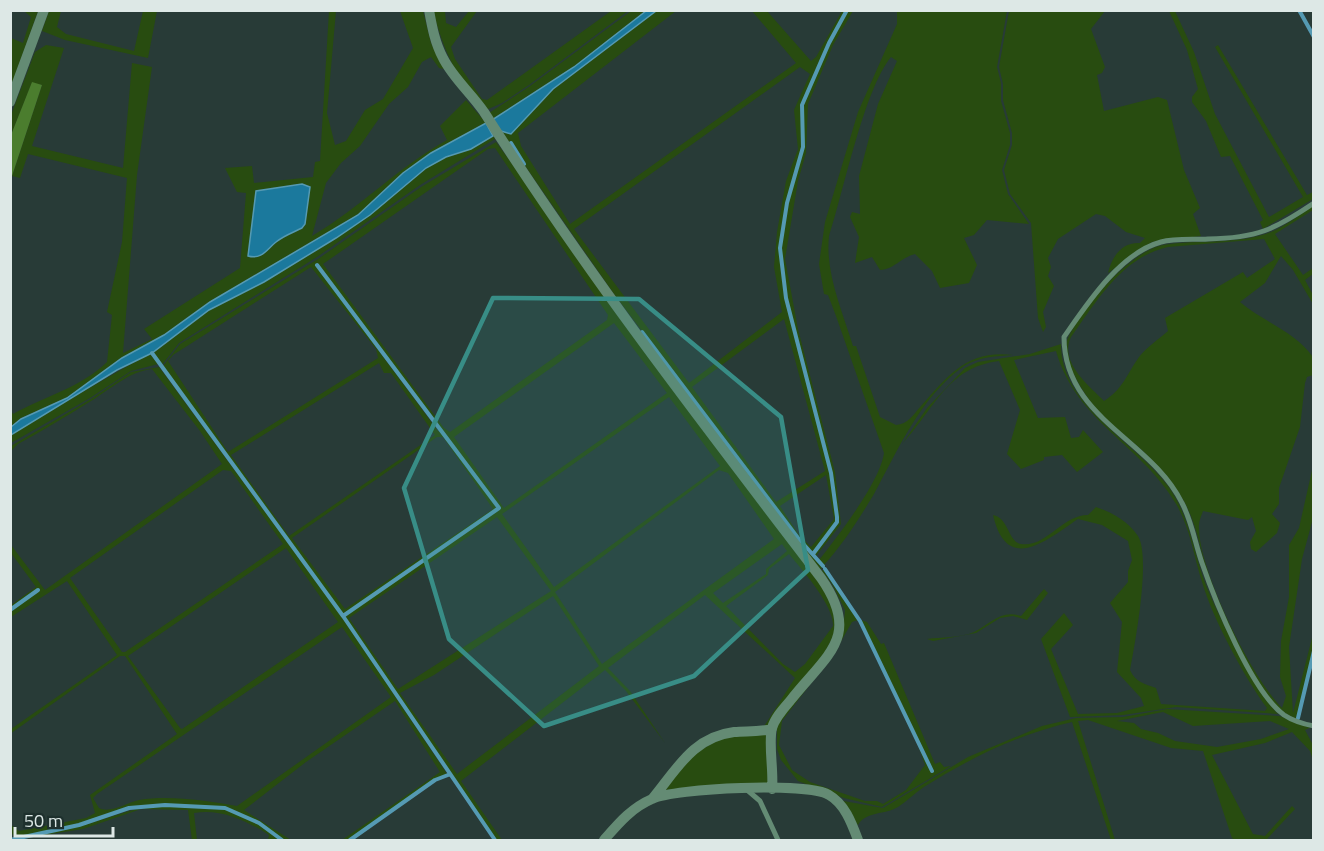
<svg xmlns="http://www.w3.org/2000/svg" width="1324" height="851" viewBox="0 0 1324 851" font-family="'Titillium Web',sans-serif">
<style>
.green{fill:#284c10;fill-rule:evenodd}
.forest{fill:#4b7d2e}
.water{fill:#1b799d;stroke:#559ab3;stroke-width:1.5}
.lines{fill:none;stroke-linecap:round;stroke-linejoin:round}
.stream{stroke:#559ab3;stroke-width:4}
.service{stroke:#648b74;stroke-width:5}
.minor{stroke:#648b74;stroke-width:10}
.marked{fill:#388d86;fill-opacity:0.2;stroke:#388d86;stroke-width:4.5;stroke-linejoin:round}
</style>
<rect width="100%" height="100%" fill="#283b37"/>
<path class="green" d="M24 11H38L11 87V38L23 43 31 17Z
M49 11H61L57 27 66 34 134 51 143 11H157L148 58 65 40 42 31Z
M329 11H336L327 113 335 145 346 141 365 110 383 99 413 48 400 11H423L431 43 444 69 439 68 431 57 422 62 408 87 389 104 360 146 341 163 326 183 312 236C360 208 398 167 447 140L440 126 466 100 486 123 435 151 409 168 358 215 210 302 164 335 122 358 67 398 21 418 11 427V410L13 414C45 396 80 388 107 362L112 315 107 312 122 242 127 178 28 154 20 178 12 176 42 85 32 83 11 135V115L35 52 46 45 64 48 32 146 123 168 132 63 152 67 137 175 123 353 152 339 144 329 240 268 246 193 237 192 225 168 252 166 254 183 313 177 315 162 320 161Z
M433 11H445L446 23 456 27 469 11H477L451 47 455 59 482 99 487 100 611 11H628L529 85 502 103 486 110C456 79 444 51 433 11Z
M631 11H646L574 67 492 120 489 113 530 86Z
M656 11H676L518 133 521 146 570 224 796 63 752 11H767L811 61 816 57 842 11H846L828 42 801 105 802 147 786 203 779 248 785 298 830 473 836 517V522L813 552 798 537 614 294 510 144C598 281 698 409 797 539L822 567 820 570 691 404 541 197 498 133 505 131 511 134 553 89ZM800 67 810 74 794 110 798 149 786 181 777 232 774 267 782 312 689 383 574 229ZM784 319 825 471 776 502 692 387ZM826 475 834 519 811 547 799 535 780 506Z
M848 11H853L833 45 808 104 806 153 798 181 785 259 798 329 835 472 841 524 816 556 814 554 838 523V517L832 472 787 298 781 248 788 203 804 147 803 105 830 43Z
M897 11H1007L997 67 1001 83V101L1010 133V145L1002 170 1008 194 1029 224 987 220 974 235 964 238 977 265 969 283 940 288 932 271 915 254C900 258 895 269 880 270L872 257 855 263 859 237 850 217 852 212 860 214 859 176 878 104 897 61 891 57C864 90 844 190 829 236 825 273 842 310 853 346H856L880 417 896 425C908 424 913 415 921 406 949 375 967 350 1013 355 997 356 978 357 964 366 921 396 898 450 874 494 859 519 843 544 824 565L819 560C838 536 880 482 884 453L836 316 828 295 824 294 819 264 825 222 858 112 897 24Z
M1009 11H1105L1091 29 1105 67 1102 73 1097 75 1104 111 1158 97 1167 100 1184 170 1200 208 1193 214 1201 236 1152 242 1108 273C1112 256 1122 242 1140 243L1145 238 1126 232 1105 216 1096 214 1058 239 1048 258 1051 267 1048 276 1054 286 1043 312 1046 327 1043 332 1038 318 1031 223 1010 194 1004 170 1012 145V133L1003 100V84L999 67Z
M1169 11H1175L1194 52 1215 114 1269 217 1303 197 1215 47 1218 45 1307 195 1313 192V199L1263 229 1260 222 1263 220 1230 156 1221 157 1206 121 1192 102V97L1198 89 1187 50Z
M493 136 495 139 420 185 317 257 179 343 162 365 153 353 209 310 264 282 364 219 426 168 446 157 471 149Z
M496 142 829 591 837 629 825 652 770 725 763 728 795 678 705 595 608 668 630 691 665 743 626 691 605 670 461 781 502 840H497L449 774 344 617 500 508 444 433 439 430 317 264 316 266 438 431 443 434 498 508 343 615 163 366 180 344 318 259 421 187ZM495 148 608 315 607 320 450 432 444 428 323 264 488 149ZM311 267 376 349 378 358 228 452 168 361 173 355ZM614 323 667 393 504 508 454 437ZM379 363 384 373H391L435 435 289 536 231 455ZM669 397 720 466 554 587 502 514ZM437 437H443L493 509 345 609 292 538ZM719 470 728 473 774 539 602 664 555 592ZM497 517 551 591 398 689 349 618ZM782 544 787 551 766 569V574L723 603 713 593ZM789 554C802 570 834 605 833 626L805 664 795 672 783 664 726 606 768 575 769 569ZM553 596 599 666 457 774 400 693 434 675Z
M1313 205V210L1275 234 1303 275 1313 268V274L1305 280 1313 295V304L1293 270 1281 256 1265 283 1240 302C1262 321 1296 332 1313 357V375L1307 377 1305 383 1300 427 1279 488V504L1272 514 1280 523 1277 533 1256 552 1251 549 1250 542 1256 531 1252 517 1248 520 1203 511C1201 517 1198 522 1199 529 1200 573 1251 676 1282 708L1286 696 1280 677 1281 641 1289 597V545L1299 528 1313 466 1312 522 1302 559 1289 647 1293 713 1313 634 1311 666 1297 719C1288 715 1281 712 1275 704 1252 677 1220 614 1209 580 1201 554 1197 522 1182 498 1173 483 1160 468 1148 456 1137 444 1122 435 1110 424 1094 410 1057 359 1068 338 1082 308 1130 251 1163 245 1198 239 1238 245 1271 232 1286 226 1300 214 1313 205ZM1264 239 1275 259 1247 278 1243 272 1165 318 1168 331C1159 339 1147 347 1139 357 1127 374 1123 389 1104 401 1088 385 1059 362 1071 337 1096 302 1122 257 1168 247Z
M1061 344C1060 405 1136 442 1168 486 1187 512 1192 543 1202 574 1212 605 1256 693 1278 714L1176 707 1123 715 1070 717 1041 639 1064 613 1073 625 1051 649 1078 714 1117 713 1144 706 1141 698 1117 672 1122 622 1110 603 1128 582V571L1132 560 1128 541 1102 525 1078 519C1047 540 1007 575 993 515 1009 518 1008 542 1021 544 1046 548 1062 515 1088 515L1096 507C1113 513 1128 521 1138 536 1151 557 1135 644 1130 670 1135 682 1145 684 1156 688L1161 704 1265 711 1267 708C1244 677 1213 619 1202 582 1194 557 1190 527 1176 504 1142 445 1076 422 1056 351L1014 360 1038 418 1065 417 1071 438 1079 437 1083 430 1103 452 1077 472 1062 455 1044 457V460L1021 469 1007 454 1020 410 999 361C947 367 934 410 902 444L927 408 965 368 978 362 1030 354Z
M147 355H151L158 364 131 371 90 398 11 443V435L14 431Z
M159 367 342 617 447 774 435 780 349 840H342L440 772 395 701 306 762 244 810 291 840H284L259 823 225 807 165 804 129 807 79 824 15 838 11 832V825L19 831 86 818 95 813 90 795 177 734 125 656H120L10 734 11 729 117 655 67 581 11 617V611L39 591 11 609V605L36 587 11 553V545L45 590 222 464 200 431 152 369C128 372 111 389 91 401 67 416 42 431 18 444L11 451V446L91 399 131 372ZM223 470 231 471 283 544 125 652H122L70 578ZM286 548 338 622 182 729 180 728 128 656ZM342 627 391 697 237 806C206 801 171 795 139 800 128 802 110 814 99 808L93 798 97 794Z
M823 569 858 620 852 622 835 652 782 721 779 745 792 770 810 782 865 801H877L883 804 906 790 925 765 917 742 931 772H934L861 620 867 622 881 644 884 643 935 764 940 762 944 767 951 766 882 807 844 798 798 781 781 760 777 749V725L843 633 845 610 832 584 822 571Z
M1044 589 1048 593 1027 620 1013 616 1000 618 976 633 933 641 927 639C941 637 961 638 974 632 990 624 1001 609 1021 616Z
M1167 709 1279 716 1313 726 1305 730 1313 745V760L1310 751 1292 732 1265 743 1212 755 1253 834 1265 836 1292 806 1295 809 1267 839 1235 840 1232 838 1203 751 1171 748 1088 720 1078 721 1115 840H1111L1072 722C1019 734 970 758 924 787 915 793 907 801 898 807 885 815 866 811 858 825L838 800 883 808 968 757 1042 726 1076 718 1123 717ZM1163 712 1193 726 1270 721 1289 729 1261 739 1217 747 1175 741 1158 733 1141 729 1134 723 1117 721Z
M769 733 770 774 767 785 665 790 689 757 723 737Z
M165 805 225 809 258 824 281 840H268L269 835C247 821 221 808 194 813L197 840H192L188 810 141 809 83 829 13 840C35 834 56 832 78 826 110 819 131 807 165 805Z"/>
<path class="forest" d="M32 82 42 85 12 176 11 135Z"/>
<path class="water" d="M646 11H656L553 89 511 134 501 131 492 120 574 67Z
M486 123 493 136 471 149 446 157 426 168 370 215 336 238 264 282 209 310 152 353 117 370 11 435V427L21 419 67 398 122 358 164 335 210 302 358 215 403 173 431 153Z
M302 184 310 187 305 224 302 228C294 232 283 236 276 242 267 249 262 260 248 256L256 191Z"/>
<g class="lines">
<path class="stream" d="M1299 10 1314 37
M511 143 524 164
M317 265 499 508 343 616
M642 332 798 538 823 566
M152 353 343 616 495 840
M813 554 837 522V517L831 473 786 298 780 248 787 203 803 147 802 105 829 43 847 10
M825 569 860 621 932 771
M10 610 38 590
M1298 718 1314 651
M10 840 79 825 129 808 165 805 225 808 259 823 282 840
M350 840 435 780 448 775"/>
<path class="service" d="M1314 203C1274 230 1257 238 1208 239 1193 240 1175 238 1161 242 1120 253 1087 304 1064 337 1064 418 1151 439 1182 503 1192 522 1195 543 1202 563 1215 601 1252 692 1284 715 1293 721 1303 724 1314 726
M746 789 760 801 778 840"/>
<path class="minor" d="M429 10C432 27 435 43 443 58 453 78 471 93 484 112 587 274 705 426 821 578 862 637 827 654 790 701 783 709 775 718 772 728 768 744 774 771 772 789
M10 102 44 10
M653 798C677 769 693 737 734 732 747 731 759 732 772 729
M604 840C618 824 631 808 652 799 675 788 808 782 829 795 845 804 852 824 858 840"/>
</g>
<path class="marked" d="M493 298 639 299 781 417 808 570 694 676 544 726 449 639 404 488Z"/>
<rect width="1324" height="851" fill="none" stroke="#dde8e6" stroke-width="24"/>
<path d="M15 827v9h98v-9" fill="none" stroke="#dde8e6" stroke-width="3"/>
<text x="24" y="827" font-size="18" fill="#dde8e6" stroke="#1e302d" stroke-width="4.5" paint-order="stroke">50 m</text>
</svg>
